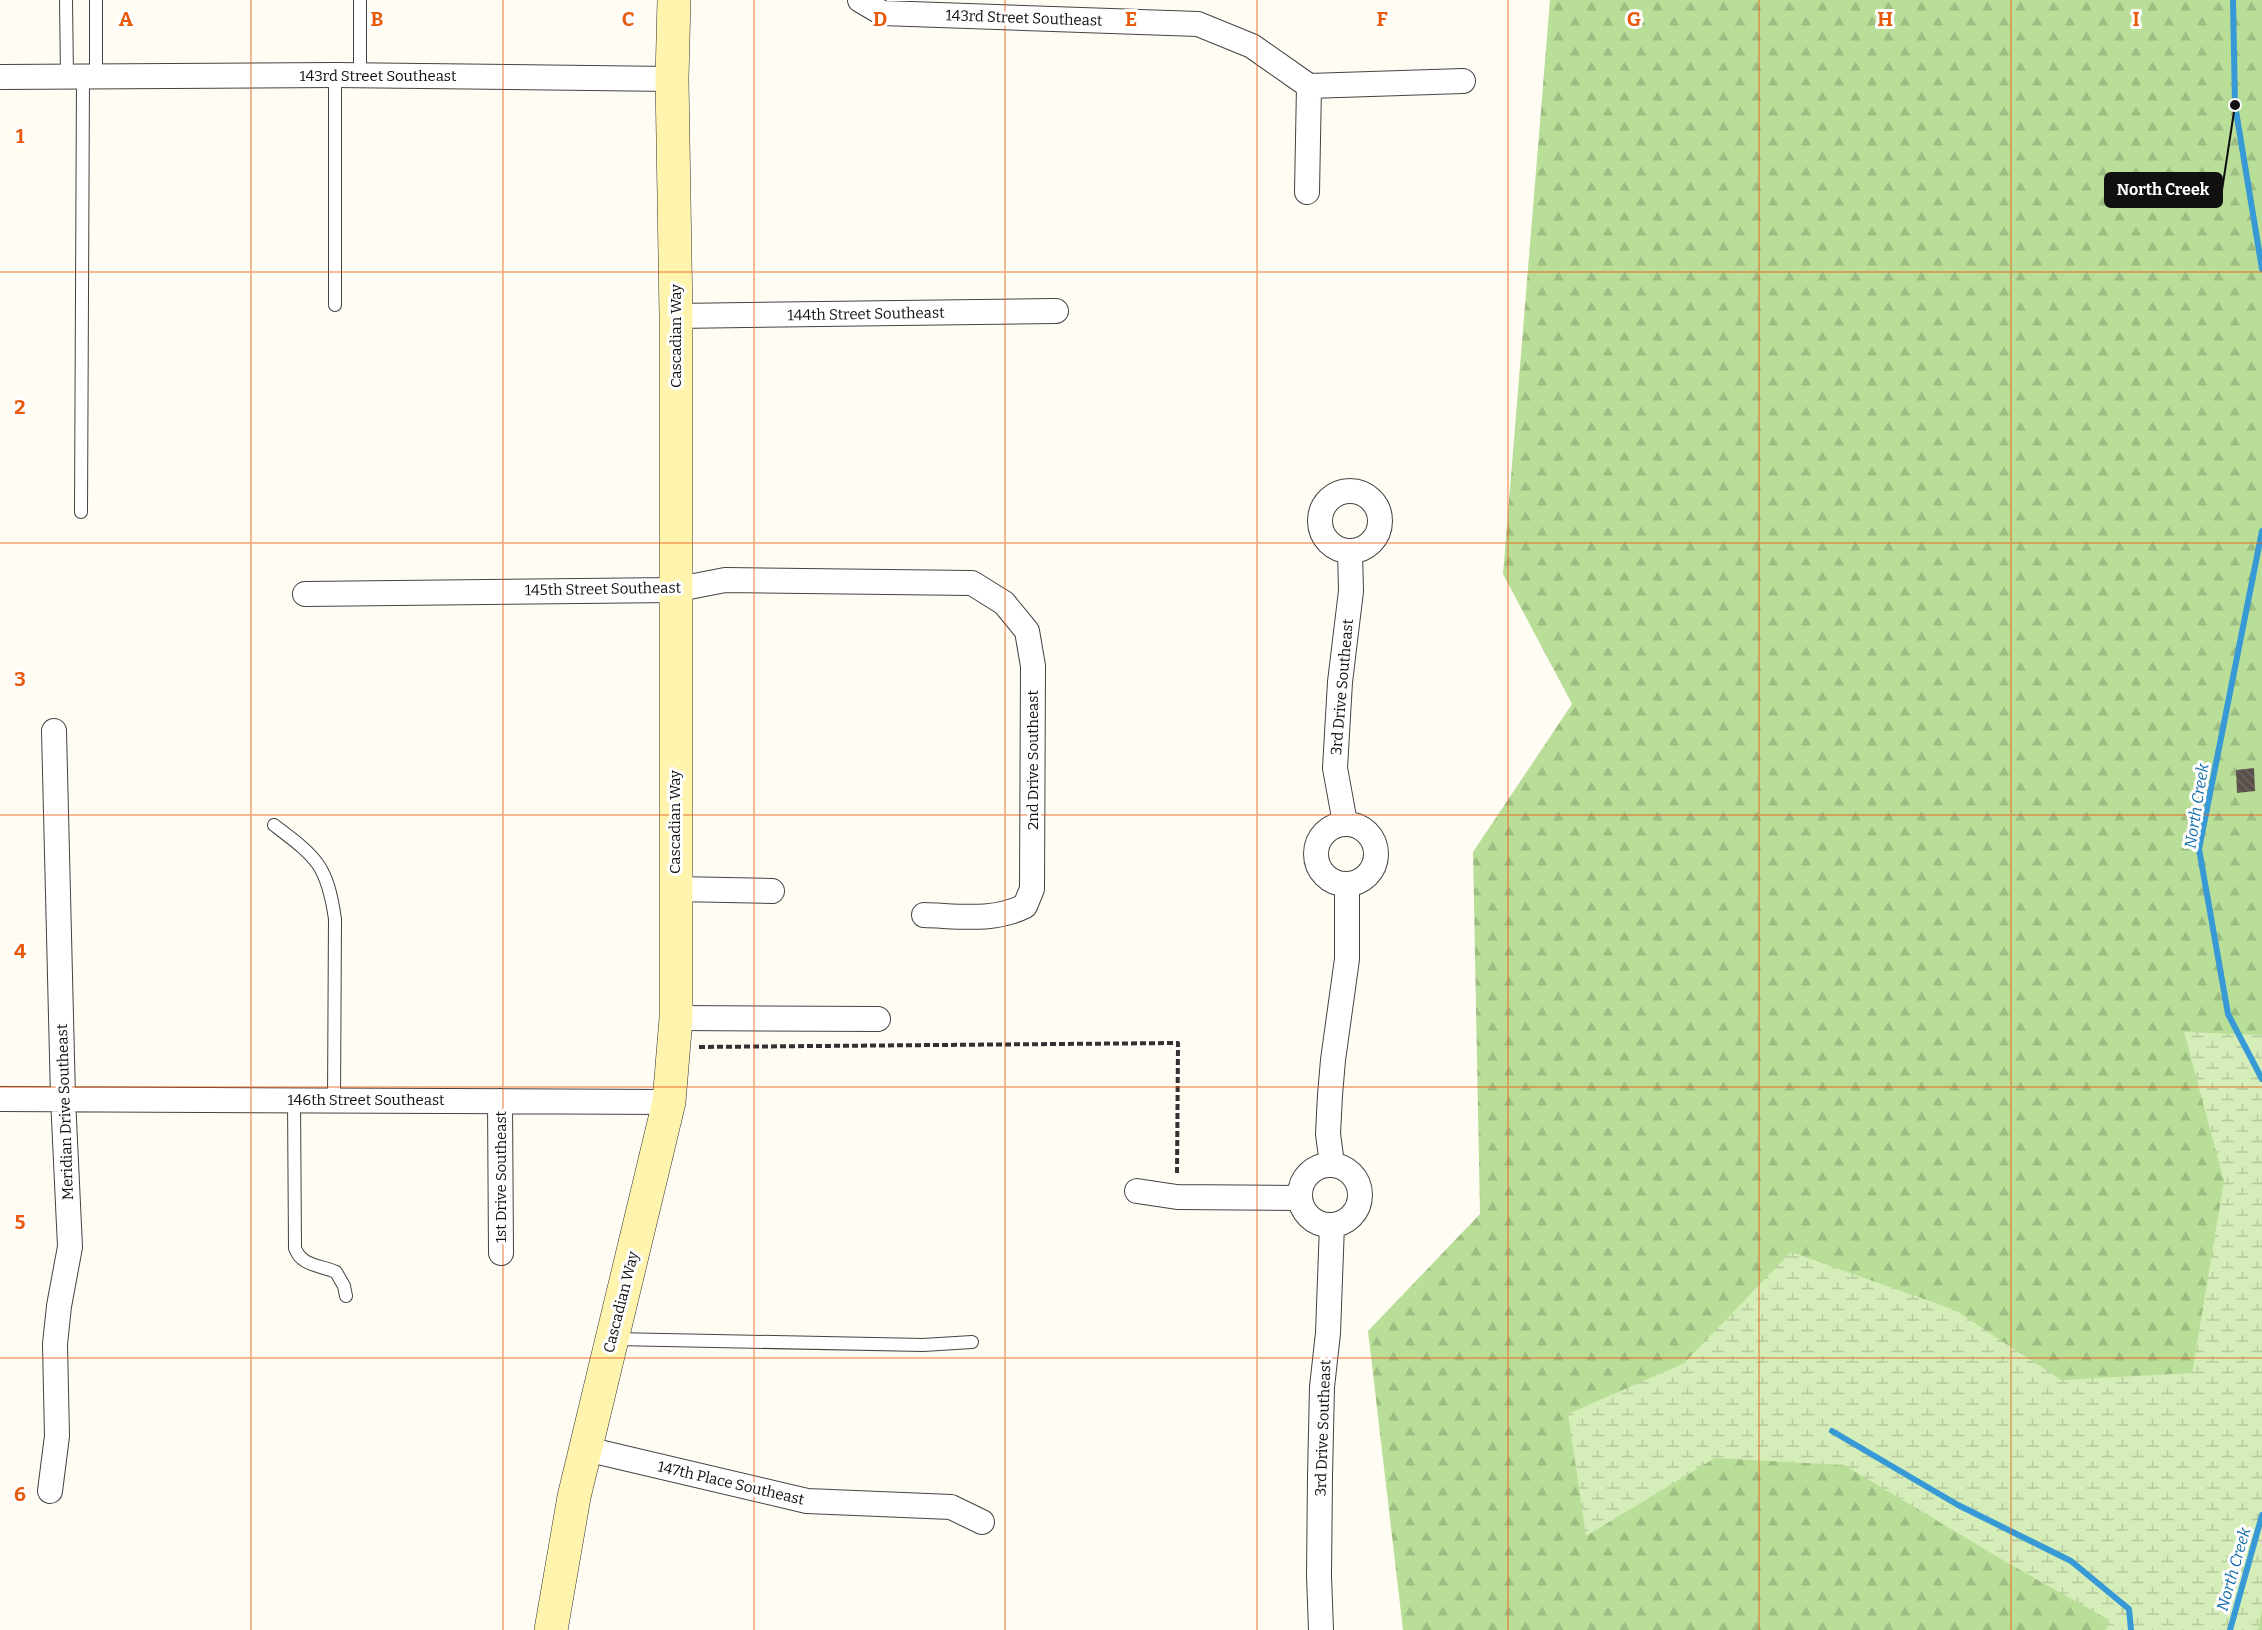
<svg xmlns="http://www.w3.org/2000/svg" width="2262" height="1630" viewBox="0 0 2262 1630" font-family="Bitter,serif">
<style>
.forest{fill:url(#forest-firs)}
.wetland{fill:url(#wetland-marsh)}
.lines{fill:none;stroke-linecap:round;stroke-linejoin:round}
.stream{stroke:#3799d5;stroke-width:6}
.building{fill:url(#building-back-hatch)}
.lane-casing{stroke:#434343;stroke-width:14}
.street-casing{stroke:#434343;stroke-width:26}
.secondary-casing{stroke:#323232;stroke-width:34}
.path{stroke:#323232;stroke-width:4;stroke-dasharray:6 3;stroke-linecap:butt}
.lane{stroke:#fff;stroke-width:12}
.street{stroke:#fff;stroke-width:24}
.secondary{stroke:#fff4ae;stroke-width:33}
.grid{fill:none;stroke:#e8590c;stroke-width:1.5;stroke-opacity:0.55}
.labels{text-anchor:middle;stroke-width:6;stroke-linejoin:round;paint-order:stroke}
.street-label{font-size:15px;fill:#101010;stroke:#fff}
.water-label{font-size:16px;font-style:italic;fill:#116aaa;stroke:#fff}
.grid-label{font-size:20px;text-anchor:middle;font-weight:bold;fill:#e8590c;stroke:#fff;stroke-width:6;stroke-linejoin:round;paint-order:stroke}
.leader{fill:none;stroke:#101010;stroke-width:2}
.callout-dot{fill:#101010;stroke:#fff;stroke-width:2}
.callout{fill:#101010;stroke:#101010;stroke-width:2}
.callout-label{font-size:16px;text-anchor:middle;font-weight:bold;fill:#fff}
</style>
<defs>
<pattern id="forest-firs" width="22" height="20" patternUnits="userSpaceOnUse" patternTransform="scale(1.5)"><rect width="22" height="20" fill="#b9de98"/><path d="M5 1l3.5 6h-7zM16 11l3.5 6h-7z" fill="#9ebd82"/></pattern>
<pattern id="wetland-marsh" width="20" height="14" patternUnits="userSpaceOnUse" patternTransform="scale(1.5)"><rect width="20" height="14" fill="#d5edb9"/><path d="M1 5h8M5 5V1M11 12h8M15 12V8" fill="none" stroke="#b6ca9e"/></pattern>
<pattern id="building-back-hatch" width="6" height="6" patternUnits="userSpaceOnUse" patternTransform="scale(1.5)"><rect width="6" height="6" fill="#5a514c"/><path d="M-1 5l2 2M0 0l6 6M5-1l2 2" fill="none" stroke="#6d6561"/></pattern>
</defs>
<rect width="100%" height="100%" fill="#fffcf3"/>
<path class="forest" d="M1550 0H2262V1630H1403L1368 1331 1480 1214 1473 852 1572 704 1503 574Z"/>
<path class="wetland" d="M2184 1032 2262 1035V1609L2258 1630H2106L2109 1620 2006 1562 1844 1465 1715 1458 1586 1536 1568 1414 1684 1363 1791 1252 1955 1310 2061 1380 2192 1373 2224 1181Z"/>
<g class="lines">
<path class="stream" d="M2233 0 2235 105 2262 269
M2262 531 2199 849 2228 1014 2262 1079
M1832 1431 1958 1505 2071 1561 2129 1609 2131 1630
M2230 1630 2262 1515"/>
</g>
<path class="building" d="M2254 768 2255 791 2237 793 2236 770Z"/>
<g class="lines">
<g class="lane-casing">
<path id="lane" d="M66 0 67 76
M96 0V76
M360 0V75
M335 75V305
M81 512 83 76
M274 825C316 857 327 864 335 919L334 1100
M294 1100 295 1248C301 1266 320 1265 336 1272L344 1286 346 1296
M614 1339 923 1345 972 1342"/>
</g>
<g class="street-casing">
<path id="street" d="M860 0 882 13 1198 24 1252 46 1309 86 1463 81
M0 77 335 75 672 79
M1307 192 1309 86
M676 316 1056 311
M1320 521a30 30 0 1 1 60 0a30 30 0 1 1-60 0Z
M305 594 674 590 725 580 972 583 1004 603 1027 631 1033 666 1032 889 1025 906C993 922 959 916 924 915
M1345 823 1335 768 1340 682 1351 591 1350 551
M1316 854a30 30 0 1 1 60 0a30 30 0 1 1-60 0Z
M676 889 772 891
M676 1018 878 1019
M0 1099 669 1102
M500 1101 501 1253
M1332 1164 1328 1134 1330 1095 1333 1060 1347 959V884
M1300 1195a30 30 0 1 1 60 0a30 30 0 1 1-60 0Z
M1137 1191 1177 1197 1300 1198
M586 1449 807 1501 951 1507 982 1522
M50 1491 57 1436 55 1344 59 1306 70 1247 63 1098 54 731
M1321 1630 1319 1576 1320 1476 1322 1387 1328 1333 1332 1225"/>
</g>
<g class="secondary-casing">
<path id="secondary" d="M551 1630 574 1497 669 1102 676 1018V316L672 79 674 0"/>
</g>
<path class="path" d="M699 1047 1178 1043 1177 1175"/>
<use href="#lane" class="lane"/>
<use href="#street" class="street"/>
<use href="#secondary" class="secondary"/>
</g>
<path class="grid" d="M251 0V1630M503 0V1630M754 0V1630M1005 0V1630M1257 0V1630M1508 0V1630M1759 0V1630M2011 0V1630M0 272H2262M0 543H2262M0 815H2262M0 1087H2262M0 1358H2262"/>
<g class="labels">
<g class="street-label">
<text transform="translate(1024 18) rotate(2)" y="5">143rd Street Southeast</text>
<text x="378" y="81">143rd Street Southeast</text>
<text transform="translate(866 314) rotate(-1)" y="5">144th Street Southeast</text>
<text transform="translate(676 336) rotate(-90)" y="5">Cascadian Way</text>
<text transform="translate(603 589) rotate(-1)" y="5">145th Street Southeast</text>
<text transform="translate(1342 687) rotate(-85)" y="5">3rd Drive Southeast</text>
<text transform="translate(1033 760) rotate(-90)" y="5">2nd Drive Southeast</text>
<text transform="translate(675 822) rotate(-90)" y="5">Cascadian Way</text>
<text x="366" y="1105">146th Street Southeast</text>
<text transform="translate(65 1112) rotate(-92)" y="5">Meridian Drive Southeast</text>
<text transform="translate(501 1177) rotate(-90)" y="5">1st Drive Southeast</text>
<text transform="translate(621 1302) rotate(-76)" y="5">Cascadian Way</text>
<text transform="translate(1323 1428) rotate(-88)" y="5">3rd Drive Southeast</text>
<text transform="translate(731 1483) rotate(13)" y="5">147th Place Southeast</text>
</g>
<g class="water-label">
<text transform="translate(2196 806) rotate(-81)" y="6">North Creek</text>
<text transform="translate(2233 1569) rotate(-74)" y="6">North Creek</text>
</g>
</g>
<g class="grid-label">
<text x="126" y="26">A</text>
<text x="377" y="26">B</text>
<text x="628" y="26">C</text>
<text x="880" y="26">D</text>
<text x="1131" y="26">E</text>
<text x="1382" y="26">F</text>
<text x="1634" y="26">G</text>
<text x="1885" y="26">H</text>
<text x="2136" y="26">I</text>
<text x="20" y="143">1</text>
<text x="20" y="414">2</text>
<text x="20" y="686">3</text>
<text x="20" y="958">4</text>
<text x="20" y="1229">5</text>
<text x="20" y="1501">6</text>
</g>
<path class="leader" d="M2235 105L2222 190"/>
<circle class="callout-dot" cx="2235" cy="105" r="6"/>
<rect class="callout" x="2105" y="173" width="117" height="34" rx="6"/>
<g class="callout-label">
<text x="2163" y="195">North Creek</text>
</g>
</svg>
